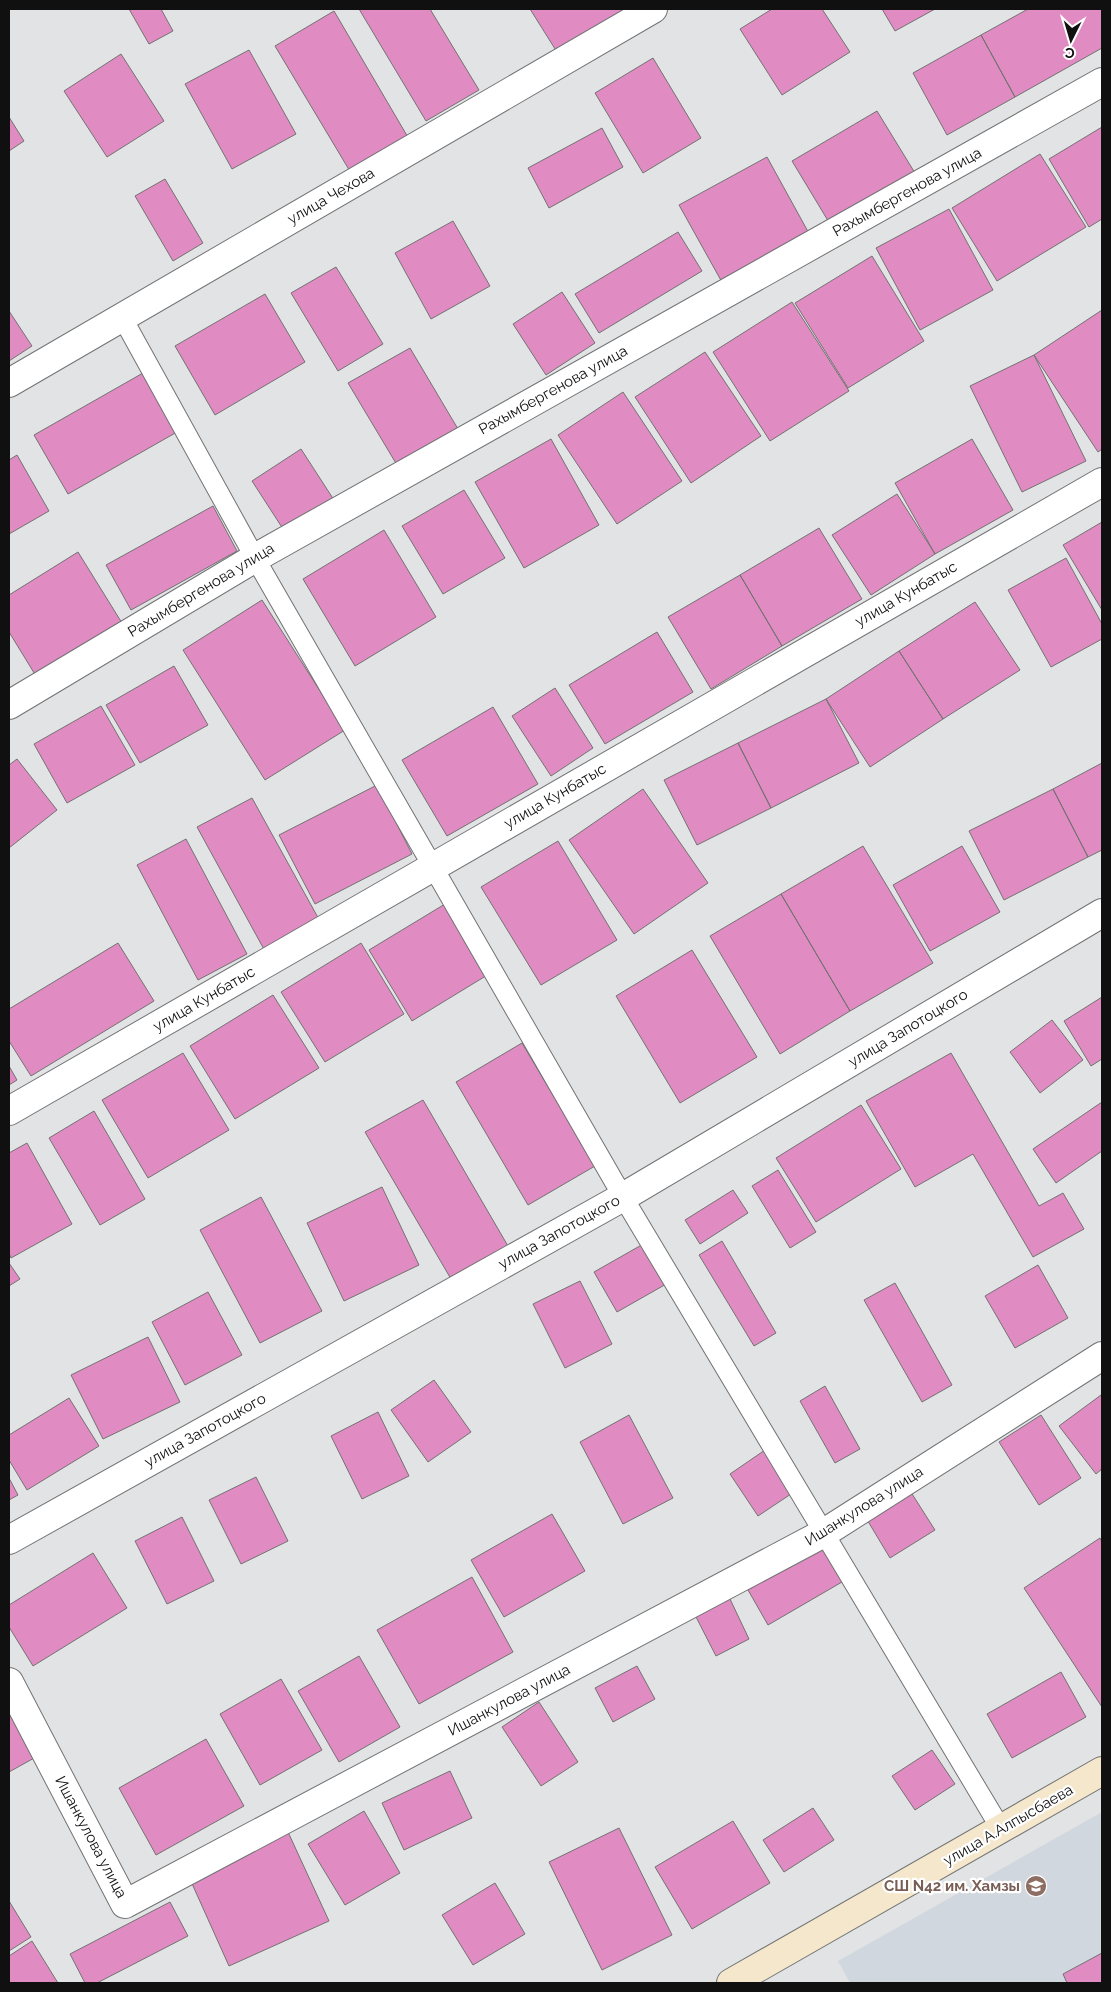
<svg xmlns="http://www.w3.org/2000/svg" width="1111" height="1992" viewBox="0 0 1111 1992" font-family="Raleway,sans-serif">
<style>
.built{fill:#d1d7de}
.building{fill:#e18bc3;stroke:#737272}
.lines{fill:none;stroke-linecap:round;stroke-linejoin:round}
.lane-casing{stroke:#727374;stroke-width:21}
.street-casing{stroke:#727374;stroke-width:30}
.secondary-casing{stroke:#727374;stroke-width:30}
.lane{stroke:#fff;stroke-width:19}
.street{stroke:#fff;stroke-width:28}
.secondary{stroke:#f4e7cc;stroke-width:28}
.labels{text-anchor:middle;stroke-width:4.5;stroke-linejoin:round;paint-order:stroke}
.street-label{font-size:15px;fill:#101010;stroke:#fff}
.education-label{font-size:15px;font-weight:bold;fill:#785e54;stroke:#fff;text-anchor:end}
</style>
<rect width="100%" height="100%" fill="#e2e3e4"/>
<path class="built" d="M1102 1812V1983H850L838 1961Z"/>
<path class="building" d="M129 9H161L173 31 149 44Z
M359 9H430L479 90 426 121Z
M530 9H630L557 52Z
M772 9H822L850 52 782 95 740 29Z
M882 9H935L895 31Z
M1028 9H1102V48L1015 97 981 35Z
M334 11 409 139 351 173 275 46Z
M981 35 1015 97 947 135 913 73Z
M249 50 296 134 232 169 185 84Z
M121 54 164 121 107 157 64 91Z
M653 58 701 138 643 173 595 93Z
M877 111 915 173 830 224 792 161Z
M9 117 24 141 9 151Z
M1102 127V219L1089 227 1049 159Z
M602 128 623 167 549 208 528 168Z
M1040 154 1086 227 997 281 952 208Z
M767 157 811 237 723 284 679 205Z
M165 179 203 243 173 261 135 196Z
M949 209 993 290 920 330 876 248Z
M453 221 490 286 431 319 395 253Z
M678 232 702 271 599 333 575 294Z
M872 256 924 341 848 388 795 303Z
M336 267 383 344 338 371 291 293Z
M562 292 595 343 546 375 513 324Z
M265 294 305 362 215 415 175 346Z
M792 302 849 391 770 441 713 352Z
M1102 310V449L1098 452 1034 355Z
M9 311 32 346 9 361Z
M410 348 458 429 397 465 348 383Z
M705 352 761 436 691 483 635 397Z
M1034 355 1086 461 1022 492 970 386Z
M143 373 177 432 68 494 34 435Z
M623 392 682 481 617 524 558 435Z
M551 439 599 525 524 568 475 482Z
M972 439 1013 510 935 554 895 483Z
M301 449 334 500 285 532 252 481Z
M17 455 49 511 9 534V460Z
M464 490 505 558 443 594 402 526Z
M897 494 935 554 871 595 832 535Z
M213 506 237 551 131 610 106 565Z
M1102 522V610L1063 545Z
M819 528 862 599 782 646 740 575Z
M384 530 436 617 355 666 303 579Z
M78 552 122 623 36 676 9 632V595Z
M1066 558 1102 624V639L1051 667 1008 590Z
M740 575 782 646 711 689 668 617Z
M262 600 345 730 265 780 183 650Z
M975 602 1020 670 943 719 899 651Z
M657 632 693 692 605 744 569 685Z
M899 651 943 719 870 767 826 699Z
M174 666 208 725 140 763 106 705Z
M555 688 593 748 551 776 512 716Z
M826 699 859 763 771 808 738 743Z
M101 706 135 765 67 803 34 744Z
M493 707 538 784 447 836 402 760Z
M738 743 771 808 697 845 664 780Z
M17 759 57 810 9 848V765Z
M1102 763V850L1088 857 1053 789Z
M377 785 412 854 315 904 279 835Z
M643 789 708 883 634 934 569 840Z
M1053 789 1088 857 1004 900 969 831Z
M252 798 321 923 266 953 197 827Z
M186 839 247 954 198 980 137 865Z
M558 841 617 940 541 985 481 887Z
M863 846 933 963 850 1011 781 894Z
M962 846 1000 912 930 951 893 885Z
M781 894 850 1011 780 1054 710 936Z
M445 904 489 974 412 1021 369 950Z
M118 943 154 1001 31 1076 9 1041V1009Z
M361 943 404 1014 325 1062 281 992Z
M692 950 757 1057 680 1103 616 996Z
M273 995 319 1068 235 1119 190 1046Z
M1102 997V1059L1091 1066 1064 1021Z
M1052 1020 1083 1060 1040 1093 1010 1052Z
M522 1043 595 1166 528 1205 456 1082Z
M183 1053 229 1130 148 1178 102 1100Z
M951 1053 1039 1206 1063 1193 1084 1229 1033 1257 973 1154 915 1187 866 1101Z
M9 1066 17 1080 9 1085Z
M423 1100 508 1246 451 1279 365 1132Z
M1102 1102V1151L1056 1183 1033 1149Z
M861 1105 901 1169 816 1222 776 1158Z
M94 1111 145 1199 100 1225 49 1138Z
M27 1143 72 1224 11 1258 9 1253V1153Z
M778 1170 816 1232 790 1248 752 1186Z
M382 1187 419 1265 344 1301 307 1223Z
M733 1190 748 1213 700 1244 685 1220Z
M261 1197 322 1311 260 1343 200 1230Z
M722 1241 776 1333 754 1346 699 1255Z
M645 1243 668 1283 617 1312 594 1272Z
M9 1263 20 1279 9 1286Z
M1038 1265 1068 1318 1015 1348 985 1296Z
M580 1281 612 1344 565 1368 533 1304Z
M895 1283 952 1385 922 1402 864 1300Z
M208 1292 242 1355 185 1385 152 1322Z
M148 1337 180 1402 103 1439 71 1375Z
M434 1380 471 1432 428 1462 391 1410Z
M825 1386 860 1449 835 1463 800 1401Z
M1101 1395 1102 1397V1469L1096 1474 1059 1426Z
M69 1398 99 1446 27 1490 9 1460V1435Z
M378 1412 409 1476 362 1499 331 1436Z
M629 1415 673 1498 623 1524 580 1442Z
M1041 1415 1081 1478 1039 1505 999 1442Z
M765 1450 794 1492 758 1516 730 1474Z
M256 1477 288 1541 241 1564 209 1500Z
M9 1478 18 1495 9 1500Z
M907 1486 935 1530 890 1558 863 1513Z
M552 1514 585 1571 504 1617 471 1560Z
M182 1517 214 1581 167 1604 135 1541Z
M1100 1538 1102 1542V1707L1024 1588Z
M822 1547 842 1582 768 1625 748 1590Z
M93 1553 127 1608 33 1666 9 1627V1605Z
M472 1577 513 1652 419 1704 377 1630Z
M730 1599 749 1639 716 1656 695 1615Z
M359 1656 400 1727 339 1762 298 1691Z
M637 1666 655 1699 613 1722 595 1688Z
M1061 1672 1086 1717 1012 1758 987 1714Z
M281 1679 322 1750 260 1785 220 1714Z
M539 1702 578 1762 541 1786 502 1727Z
M9 1710 36 1757 9 1772Z
M206 1739 244 1806 156 1855 119 1788Z
M932 1750 955 1784 915 1810 892 1776Z
M450 1771 472 1818 404 1850 382 1803Z
M813 1808 834 1840 784 1872 763 1840Z
M364 1811 400 1873 345 1905 308 1844Z
M733 1821 770 1883 692 1929 655 1867Z
M619 1828 672 1935 602 1970 549 1862Z
M288 1832 329 1921 229 1966 189 1877Z
M495 1883 525 1934 473 1965 442 1915Z
M9 1901 31 1937 9 1951Z
M170 1902 188 1936 97 1983H85L70 1954Z
M32 1941 58 1983H9V1956Z
M1102 1953V1983H1067L1063 1974Z"/>
<g class="lines">
<g class="lane-casing">
<path id="lane" d="M122 317 255 558 623 1197 1001 1829"/>
</g>
<g class="street-casing">
<path id="street" d="M9 383 653 9
M9 705 255 558 1102 82
M9 1111 1102 482
M9 1540 623 1197 1102 913
M9 1682 125 1904 824 1533 1102 1356"/>
</g>
<g class="secondary-casing">
<path id="secondary" d="M731 1983 1102 1771"/>
</g>
<use href="#lane" class="lane"/>
<use href="#street" class="street"/>
<use href="#secondary" class="secondary"/>
</g>
<defs>
<g id="school-disc" transform="scale(1.125)"><circle r="9.5" fill="#8d6e63" stroke="#fff"/><path d="M0-5L7-2L0 1L-7-2ZM-4 1L0 2.5L4 1V4Q0 6-4 4Z" fill="#fff"/></g>
</defs>
<g fill-rule="evenodd">
<use href="#school-disc" x="1036" y="1886"/>
</g>
<g class="labels">
<g class="street-label">
<text transform="translate(907 192) rotate(-29)" y="5">Рахымбергенова улица</text>
<text transform="translate(331 196) rotate(-30)" y="5">улица Чехова</text>
<text transform="translate(553 390) rotate(-29)" y="5">Рахымбергенова улица</text>
<text transform="translate(201 590) rotate(-31)" y="5">Рахымбергенова улица</text>
<text transform="translate(906 594) rotate(-30)" y="5">улица Кунбатыс</text>
<text transform="translate(555 796) rotate(-30)" y="5">улица Кунбатыс</text>
<text transform="translate(204 999) rotate(-30)" y="5">улица Кунбатыс</text>
<text transform="translate(908 1028) rotate(-31)" y="5">улица Запотоцкого</text>
<text transform="translate(559 1232) rotate(-29)" y="5">улица Запотоцкого</text>
<text transform="translate(205 1430) rotate(-29)" y="5">улица Запотоцкого</text>
<text transform="translate(864 1506) rotate(-32)" y="5">Ишанкулова улица</text>
<text transform="translate(509 1700) rotate(-28)" y="5">Ишанкулова улица</text>
<text transform="translate(1008 1825) rotate(-30)" y="5">улица А.Алпысбаева</text>
<text transform="translate(91 1837) rotate(62)" y="5">Ишанкулова улица</text>
</g>
<g class="education-label">
<text x="1020" y="1891">СШ N42 им. Хамзы</text>
</g>
</g>
<rect width="1111" height="1992" fill="none" stroke="#101010" stroke-width="20"/>
<g transform="translate(1071 40) rotate(185)" stroke="#ffffff" stroke-width="4" paint-order="stroke">
<path d="M0-4L9 19L0 12L-9 19Z" fill="#101010"/>
<text y="-8" font-size="14" font-weight="bold" text-anchor="middle" fill="#101010">С</text>
</g>
</svg>
